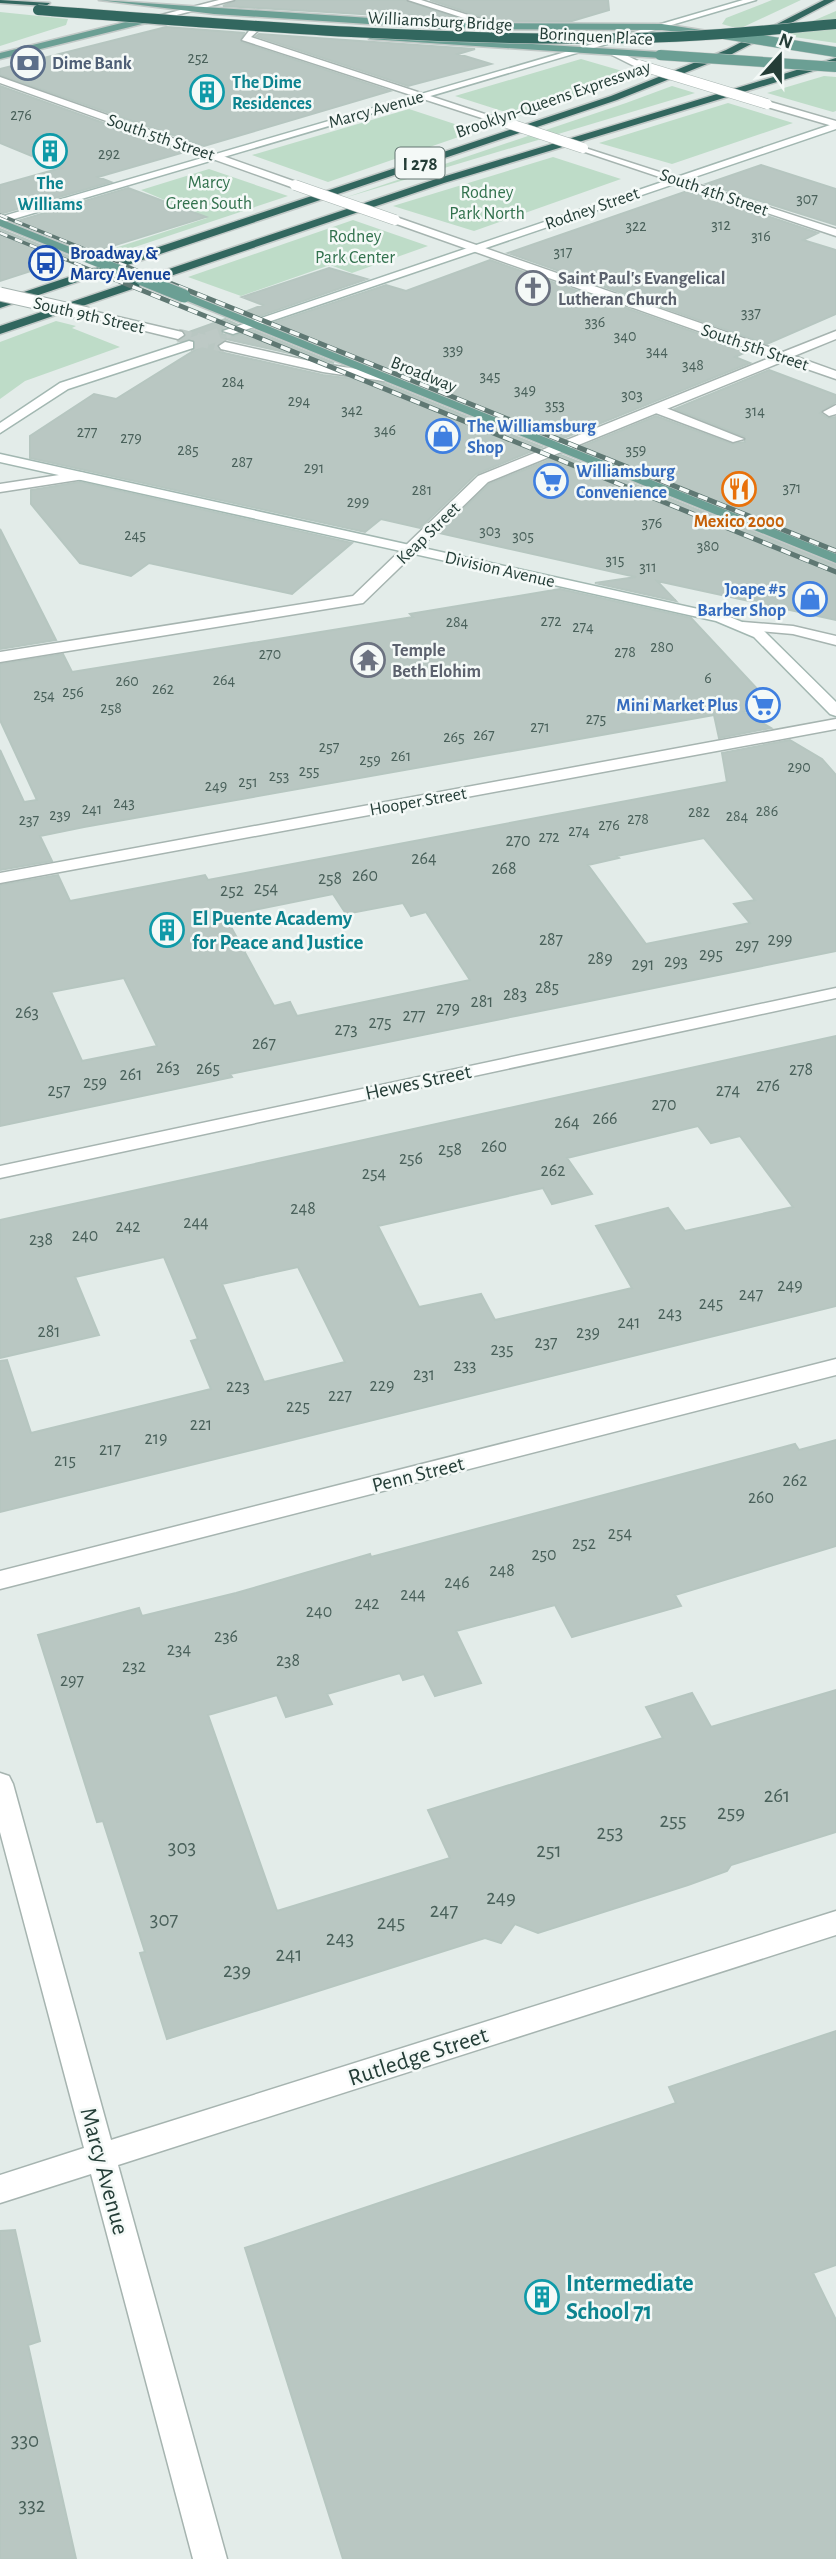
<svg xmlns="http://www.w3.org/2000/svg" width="836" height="2559" viewBox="0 0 836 2559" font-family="'Alegreya Sans',sans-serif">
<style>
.green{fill:#bedcc8}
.building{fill:#b9c7c2;stroke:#b6c6c0;stroke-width:2;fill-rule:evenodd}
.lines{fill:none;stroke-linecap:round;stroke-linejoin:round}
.street-tunnel{stroke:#bdc9c5;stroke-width:13;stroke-dasharray:13 6;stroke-linecap:butt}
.secondary-tunnel{stroke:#bdc9c5;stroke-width:13;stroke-dasharray:13 6;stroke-linecap:butt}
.lane-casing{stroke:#a6b4b0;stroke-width:3}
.street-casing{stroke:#a6b4b0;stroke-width:3}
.secondary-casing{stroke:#a2b7b1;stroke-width:3}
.primary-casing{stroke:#c2c9c7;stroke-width:3}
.highway-casing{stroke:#c2c9c7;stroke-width:3}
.lane{fill:#fff;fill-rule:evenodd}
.street{fill:#fff;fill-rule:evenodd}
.secondary{fill:#fff;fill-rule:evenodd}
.primary{fill:#6b9f94;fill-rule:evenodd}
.highway{fill:#32675f;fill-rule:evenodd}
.rail-far1-casing{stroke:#5f7873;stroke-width:3.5}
.rail-casing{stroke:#5f7873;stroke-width:5}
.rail-far1{stroke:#f4f9f7;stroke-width:2.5;stroke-dasharray:8;stroke-linecap:butt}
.rail{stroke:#f4f9f7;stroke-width:3.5;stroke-dasharray:10;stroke-linecap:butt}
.street-bridge-far1-casing{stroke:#a6b4b0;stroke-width:11;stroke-linecap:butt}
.street-bridge-casing{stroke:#a6b4b0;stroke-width:15;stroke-linecap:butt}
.primary-bridge-far1-casing{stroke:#c2c9c7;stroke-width:11;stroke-linecap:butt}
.primary-bridge-casing{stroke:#c2c9c7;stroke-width:15;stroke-linecap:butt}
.highway-bridge-casing{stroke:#c2c9c7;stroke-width:11;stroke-linecap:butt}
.street-bridge-far1{stroke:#fff;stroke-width:10}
.street-bridge{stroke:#fff;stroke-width:13}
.primary-bridge-far1{stroke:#6b9f94;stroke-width:10}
.primary-bridge{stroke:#6b9f94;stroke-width:13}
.highway-bridge{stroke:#32675f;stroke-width:10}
.labels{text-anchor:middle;stroke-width:5;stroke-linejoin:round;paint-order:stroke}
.far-number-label{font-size:16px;fill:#49605a}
.far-street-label{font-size:18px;fill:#243d37;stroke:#f4f9f7}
.far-service-label{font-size:18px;font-weight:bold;fill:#4e5e75;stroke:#f4f9f7;text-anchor:start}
.far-culture-label{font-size:18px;font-weight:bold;fill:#0d838f;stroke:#f4f9f7;text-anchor:start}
.far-park-label{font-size:18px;fill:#31714d;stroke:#f4f9f7}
.far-transit-label{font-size:18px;font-weight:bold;fill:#164399;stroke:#f4f9f7;text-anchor:start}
.far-worship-label{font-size:18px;font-weight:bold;fill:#5b616d;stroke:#f4f9f7;text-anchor:start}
.far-shop-label{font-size:18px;font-weight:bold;fill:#366cbe;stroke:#f4f9f7;text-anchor:start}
.far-food-label{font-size:18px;font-weight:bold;fill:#c56008;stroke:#f4f9f7}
.number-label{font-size:18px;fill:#49605a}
.shield{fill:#f4f9f7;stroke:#627571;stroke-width:2}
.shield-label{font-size:19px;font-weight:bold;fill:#243d37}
.culture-label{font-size:21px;font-weight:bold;fill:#0d838f;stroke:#f4f9f7;text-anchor:start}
.street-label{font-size:21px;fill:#243d37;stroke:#f4f9f7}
.near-number-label{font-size:21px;fill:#49605a}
.near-street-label{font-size:24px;fill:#243d37;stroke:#f4f9f7}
.near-culture-label{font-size:24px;font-weight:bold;fill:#0d838f;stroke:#f4f9f7;text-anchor:start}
</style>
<rect width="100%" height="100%" fill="#e3ece9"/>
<path class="green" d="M772 0H801L739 29 722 24 726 18Z
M836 11V43L780 35Z
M0 12 68 19 66 25 0 46Z
M581 59 636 75 518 116 455 96Z
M824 76 836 77V111L833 112 767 93Z
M672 86 695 93 344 198 626 103Z
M728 103 793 123 672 164 599 143Z
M409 109 476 131 328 182 252 155Z
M553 157 621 179 474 231 393 206Z
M209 169 288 196 123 251 115 248 207 218 141 190Z
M353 220 428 246 352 273 330 265 241 296 188 277Z
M56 321 76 326 72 328 120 347 25 381 0 399V342Z"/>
<path class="building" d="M237 0H405L463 20 223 6Z
M430 0H608L609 10 572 21H494Z
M166 27 244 33 241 42 390 91 204 146 0 75V69Z
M259 34 475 49 458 54 491 64 408 86 256 36Z
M0 86 185 152 98 177 111 182 0 214V185L61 168 0 143Z
M761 165 836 189V225L706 184Z
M128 188 206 217 93 252 14 222Z
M690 190 818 233 803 240 836 250V314L767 344 508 253Z
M0 229 70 257 71 258 0 281Z
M490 260 748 351 735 357 750 363 559 440 270 324 386 285 406 291Z
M329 268 367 279 254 318 242 313 263 305 242 297Z
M225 319 236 324 222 329V334L234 336 253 330 334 363 226 339 216 345 220 352 323 375 384 383 542 447 476 474 420 528 381 519 365 532 30 458V436L94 394 116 399 198 348 194 339 180 341 185 337 186 333Z
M769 370 836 395V402L820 413 828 418 836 417V551L578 448 656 416 732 444 745 442V437L675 409Z
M561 455 836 565V620L657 581 676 601 595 583 636 577 439 533 489 484Z
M80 482 352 543 292 594 149 563 131 576 80 563 31 504V490Z
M0 529 56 640 0 649Z
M560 589 691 618 774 707 744 712 771 728 719 738 714 715 84 827 40 836 52 861 0 870V750L24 802 37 800 0 720V664L63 654 72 672 413 617 410 614Z
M790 740 822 759 836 775V951L230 1074 232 1077 0 1126V885L58 875 70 901 205 875 208 880 727 782 722 753ZM704 838 755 900 734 904 750 923 646 944 588 865 619 858 617 856ZM333 894 346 914 403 903 411 916 426 912 470 980 297 1016 290 1002 274 1006 225 916ZM124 978 157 1046 82 1061 51 992Z
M836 1036V1306L0 1512V1361L7 1360 31 1433 211 1389 191 1341 198 1339 164 1257 75 1277 99 1335 0 1358V1220ZM698 1126 711 1143 740 1136 793 1207 685 1231 668 1208 596 1226 632 1288 495 1320 481 1294 419 1307 378 1226 543 1188 552 1204 592 1194 567 1158ZM298 1267 345 1362 264 1382 222 1284Z
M836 1440V1546L675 1595 681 1606 572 1637 555 1605 456 1631 481 1683 435 1696 424 1674 403 1680 400 1673 327 1694 332 1704 286 1717 277 1695 208 1715 277 1911 450 1858 428 1810 663 1738 646 1707 692 1693 711 1727 836 1690V1832L731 1865 727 1871 688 1885 538 1933 515 1924 501 1943 485 1938 167 2039 140 1953 145 1952 103 1821 97 1822 38 1635 139 1608 142 1616 236 1593 370 1554 371 1557 795 1444 799 1450Z
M836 2031V2265L813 2273 836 2320V2559H343L245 2248 676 2103 669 2087Z
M15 2230 40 2341 28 2345 76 2559H0V2231Z"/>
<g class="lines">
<path class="street-tunnel" d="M178 335 225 346"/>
<path class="secondary-tunnel" d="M189 345 229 331"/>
<g class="lane-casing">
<path id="lane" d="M836 405V414L829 416 823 412Z
M653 406H661L744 439 733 442 653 412Z"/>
</g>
<g class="street-casing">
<path id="street" d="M219 0H234L146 23 142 20Z
M408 0H421L509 28 501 30Z
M252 27 260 29 251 37 506 121 497 123 242 40Z
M615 50 642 63 644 65 636 67 612 55Z
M0 77 299 183 300 185 291 187 0 83Z
M767 101 836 121V127L764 106Z
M579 146 836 229V236L579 150Z
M391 218H399L783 352 836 331V339L794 356 836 371V379L784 361 488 482 363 603 0 662V652L353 596 478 476 772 357 391 222Z
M88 310 182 332 184 335 178 339 84 316V312Z
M225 342 323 364 384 373 390 377 384 381 323 372 221 349 219 346Z
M79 472 84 473V479L0 492V484Z
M743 622 793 626 836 636V645L793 634 738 629 736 626Z
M836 719V729L0 883V873Z
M836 988V998L0 1178V1166Z
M836 1359V1375L0 1589V1571Z
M0 1773 9 1776 13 1784 111 2140 836 1911V1935L118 2165 227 2559H193L91 2174 0 2203V2175L84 2148 0 1832Z"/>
</g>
<g class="secondary-casing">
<path id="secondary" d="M743 0H756L0 223V217Z
M836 123V129L233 334 223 331Z
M189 341 193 342V348L68 389 0 433V423L60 383Z
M0 454 725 615 764 631 836 702V716L830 714 754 637 716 621 0 462Z"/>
</g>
<g class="primary-casing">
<path id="primary" d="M99 0 445 23 662 24 727 34 722 37 662 30 445 29 214 14Z
M146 17 169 22 165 25 146 23 0 59V53Z
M372 34 660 52 665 55 660 58 369 39Z
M0 219 80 251 82 253 72 255 0 226Z
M180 294H188L836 554V563L180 298Z"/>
</g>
<g class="highway-casing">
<path id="highway" d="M0 0 50 3 46 6 0 3Z
M824 0H835L732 54 617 100 0 308V300L611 96 726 50Z
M836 58V64L444 183 0 334V326L436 179Z"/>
</g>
<use href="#lane" class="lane"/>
<use href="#street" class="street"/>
<use href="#secondary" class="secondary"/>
<use href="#primary" class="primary"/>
<use href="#highway" class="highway"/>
<g class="rail-far1-casing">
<path id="rail-far1" d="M0 215 164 281
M0 233 119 281"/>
</g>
<g class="rail-casing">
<path id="rail" d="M114 279 836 572
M160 279 836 551"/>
</g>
<use href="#rail-far1" class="rail-far1"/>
<use href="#rail" class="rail"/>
<g class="street-bridge-far1-casing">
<path id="street-bridge-far1" d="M639 65 767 104
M501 121 583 148
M295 185 395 220"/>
</g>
<g class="street-bridge-casing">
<path id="street-bridge" d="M0 294 88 314"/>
</g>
<g class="primary-bridge-far1-casing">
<path id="primary-bridge-far1" d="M724 34 836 52
M660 55 836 67
M76 253 147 281"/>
</g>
<g class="primary-bridge-casing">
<path id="primary-bridge" d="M142 279 184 296"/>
</g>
<g class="highway-bridge-casing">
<path id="highway-bridge" d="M38 10C237 25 436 42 635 38 702 37 769 30 836 24"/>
</g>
<use href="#street-bridge-far1" class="street-bridge-far1"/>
<use href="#street-bridge" class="street-bridge"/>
<use href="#primary-bridge-far1" class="primary-bridge-far1"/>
<use href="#primary-bridge" class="primary-bridge"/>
<use href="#highway-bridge" class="highway-bridge"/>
</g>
<defs>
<g id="bank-ring" transform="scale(1.75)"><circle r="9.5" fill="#f4f9f7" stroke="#5c6f8a" stroke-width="1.5"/><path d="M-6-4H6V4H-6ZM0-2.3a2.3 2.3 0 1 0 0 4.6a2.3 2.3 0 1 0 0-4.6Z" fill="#5c6f8a"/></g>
<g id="building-ring" transform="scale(1.75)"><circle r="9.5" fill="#f4f9f7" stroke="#0f9aa8" stroke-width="1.5"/><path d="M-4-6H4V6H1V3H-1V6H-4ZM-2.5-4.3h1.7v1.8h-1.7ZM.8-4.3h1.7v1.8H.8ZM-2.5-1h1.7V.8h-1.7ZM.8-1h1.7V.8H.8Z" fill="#0f9aa8"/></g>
<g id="bus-ring" transform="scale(1.75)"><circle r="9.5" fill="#f4f9f7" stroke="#1a4fb4" stroke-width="1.5"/><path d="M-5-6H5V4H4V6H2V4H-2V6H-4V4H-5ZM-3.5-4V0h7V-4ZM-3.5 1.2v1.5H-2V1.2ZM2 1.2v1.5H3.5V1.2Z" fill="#1a4fb4"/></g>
<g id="church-ring" transform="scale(1.75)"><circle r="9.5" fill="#f4f9f7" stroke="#6b7280" stroke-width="1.5"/><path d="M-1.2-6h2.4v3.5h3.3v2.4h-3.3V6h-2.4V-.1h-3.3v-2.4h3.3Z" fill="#6b7280"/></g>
<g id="shop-ring" transform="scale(1.75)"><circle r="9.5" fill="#f4f9f7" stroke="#3f7fe0" stroke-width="1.5"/><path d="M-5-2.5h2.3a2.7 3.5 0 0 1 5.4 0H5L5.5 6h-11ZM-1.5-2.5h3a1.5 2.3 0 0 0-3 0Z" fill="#3f7fe0"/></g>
<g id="supermarket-ring" transform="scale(1.75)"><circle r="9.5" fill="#f4f9f7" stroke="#3f7fe0" stroke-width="1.5"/><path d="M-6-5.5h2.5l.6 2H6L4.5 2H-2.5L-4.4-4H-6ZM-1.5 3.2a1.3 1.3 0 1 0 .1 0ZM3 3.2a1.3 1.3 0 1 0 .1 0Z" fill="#3f7fe0"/></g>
<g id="restaurant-ring" transform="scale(1.75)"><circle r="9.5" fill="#f4f9f7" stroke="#e8710a" stroke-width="1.5"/><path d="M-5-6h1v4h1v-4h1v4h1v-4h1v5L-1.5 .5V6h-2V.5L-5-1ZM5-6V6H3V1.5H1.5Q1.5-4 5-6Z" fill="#e8710a"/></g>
<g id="temple-ring" transform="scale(1.75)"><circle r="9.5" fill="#f4f9f7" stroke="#6b7280" stroke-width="1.5"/><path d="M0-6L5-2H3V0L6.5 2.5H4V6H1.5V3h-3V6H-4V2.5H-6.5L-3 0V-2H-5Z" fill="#6b7280"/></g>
</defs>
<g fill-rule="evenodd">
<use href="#bank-ring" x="28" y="63"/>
<use href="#building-ring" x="207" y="92"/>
<use href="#building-ring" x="50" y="151"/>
<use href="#bus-ring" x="46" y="263"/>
<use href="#church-ring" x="533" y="288"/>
<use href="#shop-ring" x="443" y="436"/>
<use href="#supermarket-ring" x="551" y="481"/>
<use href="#restaurant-ring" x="739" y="489"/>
<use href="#shop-ring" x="810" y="599"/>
<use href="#temple-ring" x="368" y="660"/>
<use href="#supermarket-ring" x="763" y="705"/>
<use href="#building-ring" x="167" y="930"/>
<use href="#building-ring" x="542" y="2297"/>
</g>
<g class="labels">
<g class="far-number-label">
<text x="198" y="63">252</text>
<text x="21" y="120">276</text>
<text x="109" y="159">292</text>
<text x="807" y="204">307</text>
<text x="721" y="230">312</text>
<text x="636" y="231">322</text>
<text x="761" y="241">316</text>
<text x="563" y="257">317</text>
<text x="751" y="318">337</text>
<text x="595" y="327">336</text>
<text x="625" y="341">340</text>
<text x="453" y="355">339</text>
<text x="657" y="356">344</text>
<text x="693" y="370">348</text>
<text x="490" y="381">345</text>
<text x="233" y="387">284</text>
<text x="525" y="395">349</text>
<text x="632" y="400">303</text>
<text x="299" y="406">294</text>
<text x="555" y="410">353</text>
<text x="352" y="415">342</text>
<text x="755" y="416">314</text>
<text x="385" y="435">346</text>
<text x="87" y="437">277</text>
<text x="131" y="443">279</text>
<text x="188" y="455">285</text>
<text x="636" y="455">359</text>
<text x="242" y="467">287</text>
<text x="314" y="473">291</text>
<text x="792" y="493">371</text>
<text x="422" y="495">281</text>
<text x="358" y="507">299</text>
<text x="652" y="528">376</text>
<text x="490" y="536">303</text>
<text x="135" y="540">245</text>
<text x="523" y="541">305</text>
<text x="708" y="551">380</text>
<text x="615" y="565">315</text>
<text x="648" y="572">311</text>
<text x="551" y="626">272</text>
<text x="457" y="627">284</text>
<text x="583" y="632">274</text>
<text x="662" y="652">280</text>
<text x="625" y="657">278</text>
<text x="270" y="659">270</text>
<text x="708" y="683">6</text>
<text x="224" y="685">264</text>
<text x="127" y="686">260</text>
<text x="163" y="694">262</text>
<text x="73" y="697">256</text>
<text x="44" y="700">254</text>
<text x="111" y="713">258</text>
<text x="596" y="724">275</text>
<text x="540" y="732">271</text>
<text x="484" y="740">267</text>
<text x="454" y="742">265</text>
<text x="329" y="752">257</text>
<text x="401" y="761">261</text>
<text x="370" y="765">259</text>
<text x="799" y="772">290</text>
<text x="309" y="776">255</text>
<text x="279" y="781">253</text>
<text x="248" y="787">251</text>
<text x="216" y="791">249</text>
<text x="124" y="808">243</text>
<text x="92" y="814">241</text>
<text x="767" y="816">286</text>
<text x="699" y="817">282</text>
<text x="60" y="820">239</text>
<text x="737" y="821">284</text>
<text x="638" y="824">278</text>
<text x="29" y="825">237</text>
<text x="609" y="830">276</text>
<text x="579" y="836">274</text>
<text x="549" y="842">272</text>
</g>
<g class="far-street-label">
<text transform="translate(440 21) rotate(3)" y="6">Williamsburg Bridge</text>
<text transform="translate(596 36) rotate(3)" y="6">Borinquen Place</text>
<text transform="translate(553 99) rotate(-19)" y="6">Brooklyn-Queens Expressway</text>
<text transform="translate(376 109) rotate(-16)" y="6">Marcy Avenue</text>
<text transform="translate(161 137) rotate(19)" y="6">South 5th Street</text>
<text transform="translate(714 192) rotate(19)" y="6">South 4th Street</text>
<text transform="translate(592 208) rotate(-19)" y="6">Rodney Street</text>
<text transform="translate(89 315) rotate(13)" y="6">South 9th Street</text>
<text transform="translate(755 347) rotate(19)" y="6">South 5th Street</text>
<text transform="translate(424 374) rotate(22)" y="6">Broadway</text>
<text transform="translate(428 533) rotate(-44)" y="6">Keap Street</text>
<text transform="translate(500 569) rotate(13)" y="6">Division Avenue</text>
<text transform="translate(418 801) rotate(-10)" y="6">Hooper Street</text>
</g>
<g class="far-service-label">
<text x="52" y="69">Dime Bank</text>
</g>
<g class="far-culture-label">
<text x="232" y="88">The Dime<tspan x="232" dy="21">Residences</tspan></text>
<text x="50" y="189" text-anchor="middle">The<tspan x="50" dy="21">Williams</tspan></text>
</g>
<g class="far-park-label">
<text x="209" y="188">Marcy<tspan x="209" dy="21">Green South</tspan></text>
<text x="487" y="198">Rodney<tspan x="487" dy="21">Park North</tspan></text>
<text x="355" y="242">Rodney<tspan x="355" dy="21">Park Center</tspan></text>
</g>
<g class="far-transit-label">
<text x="70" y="259">Broadway &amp;<tspan x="70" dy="21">Marcy Avenue</tspan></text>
</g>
<g class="far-worship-label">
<text x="558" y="284">Saint Paul's Evangelical<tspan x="558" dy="21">Lutheran Church</tspan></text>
<text x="392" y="656">Temple<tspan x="392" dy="21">Beth Elohim</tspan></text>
</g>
<g class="far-shop-label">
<text x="467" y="432">The Williamsburg<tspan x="467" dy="21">Shop</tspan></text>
<text x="576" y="477">Williamsburg<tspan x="576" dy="21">Convenience</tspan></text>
<text x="786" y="595" text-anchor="end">Joape #5<tspan x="786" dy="21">Barber Shop</tspan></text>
<text x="738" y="711" text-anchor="end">Mini Market Plus</text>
</g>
<g class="far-food-label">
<text x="739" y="527">Mexico 2000</text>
</g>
<g class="number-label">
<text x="518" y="846">270</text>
<text x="424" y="864">264</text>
<text x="504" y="874">268</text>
<text x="365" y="881">260</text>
<text x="330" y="884">258</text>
<text x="266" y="894">254</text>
<text x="232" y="896">252</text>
<text x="551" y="945">287</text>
<text x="780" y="945">299</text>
<text x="747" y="951">297</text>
<text x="711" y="960">295</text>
<text x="600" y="964">289</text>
<text x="676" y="967">293</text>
<text x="643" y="970">291</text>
<text x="547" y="993">285</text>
<text x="515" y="1000">283</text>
<text x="482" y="1007">281</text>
<text x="448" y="1014">279</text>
<text x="27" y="1018">263</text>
<text x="414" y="1021">277</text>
<text x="380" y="1028">275</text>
<text x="346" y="1035">273</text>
<text x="264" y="1049">267</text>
<text x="168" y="1073">263</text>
<text x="208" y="1074">265</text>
<text x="801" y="1075">278</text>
<text x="131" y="1080">261</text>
<text x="95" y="1088">259</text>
<text x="768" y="1091">276</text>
<text x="59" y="1096">257</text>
<text x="728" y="1096">274</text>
<text x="664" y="1110">270</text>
<text x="605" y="1124">266</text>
<text x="567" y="1128">264</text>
<text x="494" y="1152">260</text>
<text x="450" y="1155">258</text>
<text x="411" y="1164">256</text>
<text x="553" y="1176">262</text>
<text x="374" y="1179">254</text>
<text x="303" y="1214">248</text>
<text x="196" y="1228">244</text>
<text x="128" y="1232">242</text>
<text x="85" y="1241">240</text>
<text x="41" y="1245">238</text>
<text x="790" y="1291">249</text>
<text x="751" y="1300">247</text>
<text x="711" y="1309">245</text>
<text x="670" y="1319">243</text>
<text x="629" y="1328">241</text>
<text x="49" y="1337">281</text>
<text x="588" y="1338">239</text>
<text x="546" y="1348">237</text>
<text x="502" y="1355">235</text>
<text x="465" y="1371">233</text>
<text x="424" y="1380">231</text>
<text x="382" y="1391">229</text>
<text x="238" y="1392">223</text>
<text x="340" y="1401">227</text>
<text x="298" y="1412">225</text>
<text x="201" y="1430">221</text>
<text x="156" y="1444">219</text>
<text x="110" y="1455">217</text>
<text x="65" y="1466">215</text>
<text x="795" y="1486">262</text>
<text x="761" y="1503">260</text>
<text x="620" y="1539">254</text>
<text x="584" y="1549">252</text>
<text x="544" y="1560">250</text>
<text x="502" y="1576">248</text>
<text x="457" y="1588">246</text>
<text x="413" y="1600">244</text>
<text x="367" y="1609">242</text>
<text x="319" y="1617">240</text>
<text x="226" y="1642">236</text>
<text x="179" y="1655">234</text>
<text x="288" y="1666">238</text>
<text x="134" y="1672">232</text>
<text x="72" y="1686">297</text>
</g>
<rect class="shield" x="395.5" y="147.5" width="49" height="31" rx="5"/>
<g class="shield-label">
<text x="420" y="170">I 278</text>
</g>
<g class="culture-label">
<text x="192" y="925">El Puente Academy<tspan x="192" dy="24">for Peace and Justice</tspan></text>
</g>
<g class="street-label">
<text transform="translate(418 1082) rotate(-12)" y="7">Hewes Street</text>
<text transform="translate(418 1474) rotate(-14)" y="7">Penn Street</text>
</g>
<g class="near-number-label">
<text x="777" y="1802">261</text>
<text x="731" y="1819">259</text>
<text x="673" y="1827">255</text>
<text x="610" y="1839">253</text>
<text x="182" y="1854">303</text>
<text x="549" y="1857">251</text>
<text x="501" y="1904">249</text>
<text x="444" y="1917">247</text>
<text x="164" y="1926">307</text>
<text x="391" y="1929">245</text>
<text x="340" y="1945">243</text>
<text x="289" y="1961">241</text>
<text x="237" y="1977">239</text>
<text x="25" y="2447">330</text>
<text x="32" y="2512">332</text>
</g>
<g class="near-street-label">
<text transform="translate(418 2056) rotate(-18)" y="8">Rutledge Street</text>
<text transform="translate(105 2171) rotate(75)" y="8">Marcy Avenue</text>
</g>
<g class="near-culture-label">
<text x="566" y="2291">Intermediate<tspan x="566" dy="28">School 71</tspan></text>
</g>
</g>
<g transform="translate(780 56) rotate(21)" stroke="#f4f9f7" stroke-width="5" paint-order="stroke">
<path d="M0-5L12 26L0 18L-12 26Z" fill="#243d37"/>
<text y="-10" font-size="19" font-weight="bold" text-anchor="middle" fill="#243d37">N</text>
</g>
</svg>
